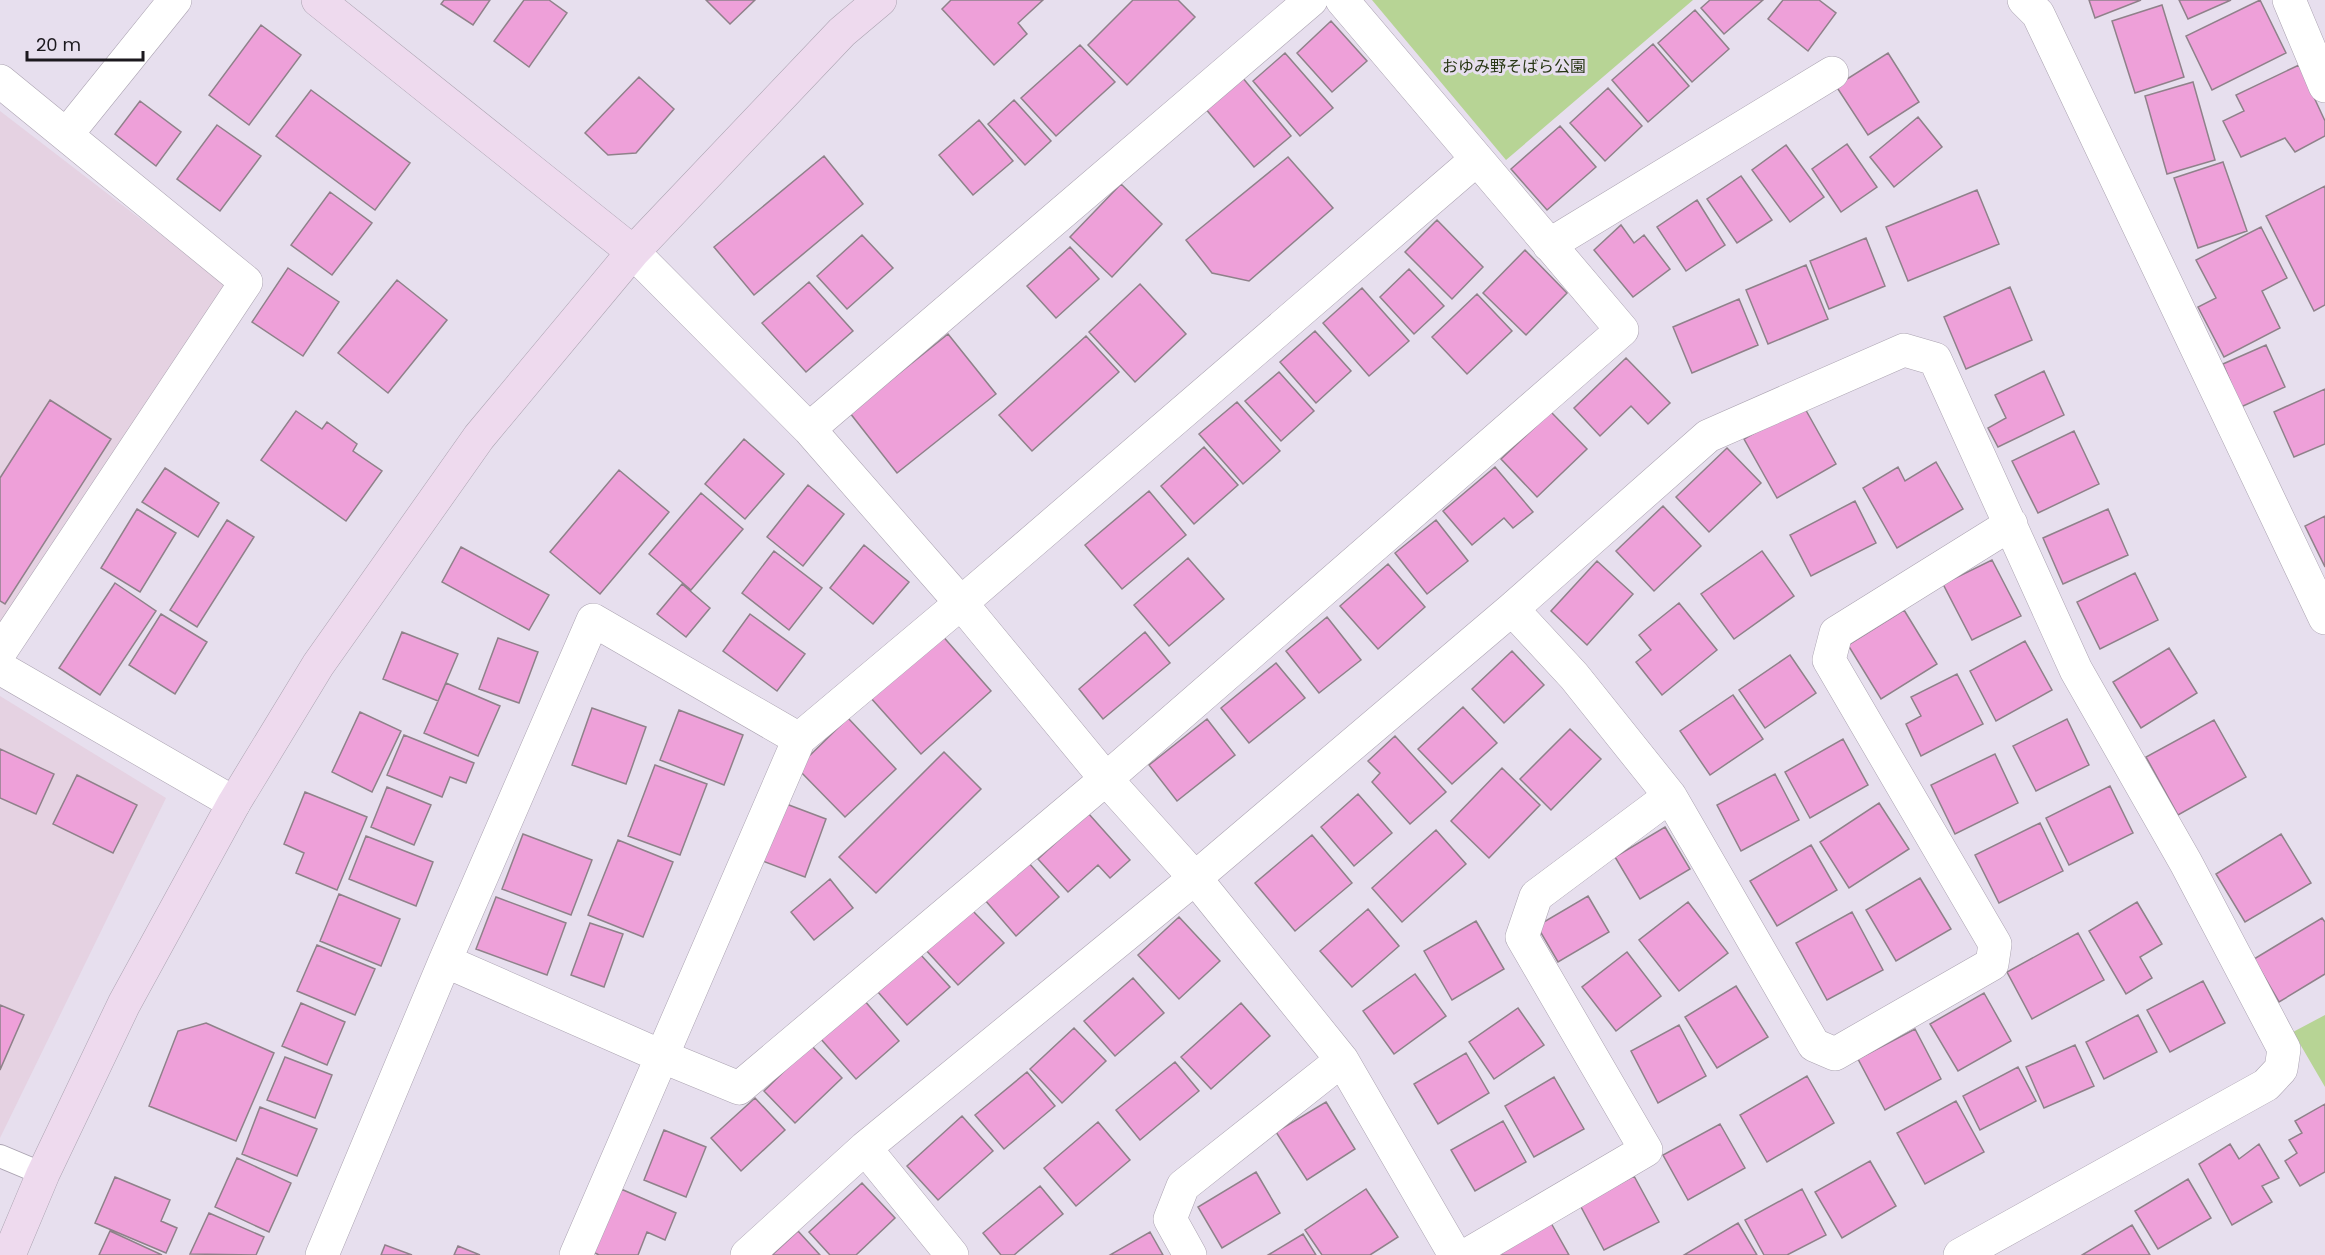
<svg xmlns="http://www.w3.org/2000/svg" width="2325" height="1255" viewBox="0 0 2325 1255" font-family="Poppins,'Noto Sans JP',sans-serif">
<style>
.commercial{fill:#e5d2e2}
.green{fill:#b7d495}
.building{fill:#eea0d9;stroke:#8f818a;stroke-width:1.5}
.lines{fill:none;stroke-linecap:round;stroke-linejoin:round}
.lane-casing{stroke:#aba3b1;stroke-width:24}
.street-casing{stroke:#aba3b1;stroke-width:34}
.secondary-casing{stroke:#aba3b1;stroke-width:34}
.lane{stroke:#fff;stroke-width:22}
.street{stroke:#fff;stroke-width:33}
.secondary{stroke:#eedaee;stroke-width:33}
.labels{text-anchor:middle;stroke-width:6;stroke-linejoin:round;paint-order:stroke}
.park-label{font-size:16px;fill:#273614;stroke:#e7dfee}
</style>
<rect width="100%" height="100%" fill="#e7dfee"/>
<path class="commercial" d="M0 111 225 284 0 644Z
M0 696 166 798 0 1138Z"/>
<path class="green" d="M1372 0H1693L1506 160Z
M2325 1015V1087L2293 1032Z"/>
<path class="building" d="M444 0H490L473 25 441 4Z
M524 0H549L567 13 529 67 494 41Z
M706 0H755L730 24Z
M951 0H1043L1018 23 1027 34 994 65 942 9Z
M1133 0H1178L1195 17 1127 85 1088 45Z
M1710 0H1763L1724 34 1701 8Z
M1783 0H1819L1836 13 1808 51 1768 19Z
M2089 0H2141L2095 18Z
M2179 0H2231L2188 19Z
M2260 0 2286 53 2212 90 2186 36Z
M2162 5 2184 77 2135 93 2112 21Z
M1695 10 1729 49 1692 82 1658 43Z
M1331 21 1367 61 1332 92 1297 53Z
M261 25 301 55 249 125 209 95Z
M1653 44 1689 86 1648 122 1612 80Z
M1080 45 1115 82 1056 136 1021 98Z
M1285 53 1333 108 1300 136 1253 81Z
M1888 53 1919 102 1868 135 1836 86Z
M2299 65 2325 121V136L2295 152 2285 138 2241 157 2223 121 2244 111 2236 95Z
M639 77 674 109 636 153 608 155 585 133Z
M1242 77 1291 136 1254 167 1205 108Z
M2193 82 2215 160 2167 174 2145 96Z
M1608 88 1642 126 1605 161 1570 123Z
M311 90 410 163 375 210 276 136Z
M1014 100 1051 141 1025 165 988 124Z
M140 101 181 132 156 166 115 134Z
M1918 117 1942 147 1894 187 1870 157Z
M979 120 1013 161 973 195 939 155Z
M217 125 261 156 220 211 177 179Z
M1560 126 1596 167 1547 210 1511 169Z
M1847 144 1877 187 1841 212 1812 169Z
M1786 145 1824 197 1790 222 1752 170Z
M824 156 863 204 754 295 714 247Z
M1288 157 1333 208 1249 281 1212 273 1186 240Z
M2223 162 2247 231 2198 248 2174 178Z
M1741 176 1772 220 1737 243 1707 199Z
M1121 184 1162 224 1112 277 1070 237Z
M2325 186V305L2314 311 2266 216Z
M1977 190 1999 244 1908 281 1886 227Z
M330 192 372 223 332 275 291 245Z
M1697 200 1725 245 1686 271 1657 227Z
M1437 220 1483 267 1452 299 1405 252Z
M1621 225 1634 243 1644 235 1670 269 1633 297 1594 250Z
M2261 227 2287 278 2262 291 2280 328 2224 357 2198 307 2216 298 2196 260Z
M862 235 893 268 847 309 817 276Z
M1866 238 1885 286 1829 309 1810 261Z
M1070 247 1099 279 1056 318 1027 286Z
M1525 250 1567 293 1526 335 1483 293Z
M1806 265 1828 319 1768 344 1746 290Z
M288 268 339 302 303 356 252 322Z
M1409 269 1444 306 1414 334 1380 297Z
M397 280 447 320 388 393 338 353Z
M809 282 853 331 806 372 762 323Z
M1140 284 1186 334 1135 382 1089 332Z
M2010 287 2032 340 1966 369 1944 317Z
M1362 288 1409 341 1369 376 1323 323Z
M1477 294 1512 331 1467 374 1432 337Z
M1739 299 1758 345 1692 373 1673 327Z
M1315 331 1351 371 1316 403 1280 362Z
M948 334 996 394 897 473 850 413Z
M1086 336 1119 372 1032 451 999 415Z
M2266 345 2285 387 2241 407 2223 364Z
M1626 358 1670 403 1648 424 1631 406 1600 436 1574 408Z
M2044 371 2064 415 1998 447 1988 428 2006 418 1995 395Z
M1279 372 1314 411 1281 441 1245 401Z
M2325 389V444L2294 457 2274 412Z
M50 400 111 439 5 604 0 601V478Z
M1237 402 1280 451 1243 484 1199 434Z
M1803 405 1836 464 1777 498 1744 439Z
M296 411 322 429 327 422 357 444 353 451 382 471 346 521 261 460Z
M1551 412 1587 449 1537 497 1501 459Z
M2074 431 2099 484 2038 513 2012 461Z
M744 439 784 474 745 519 705 484Z
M1204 447 1238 485 1194 524 1161 486Z
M1727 448 1761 483 1709 532 1676 497Z
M1936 462 1963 509 1897 548 1863 488 1898 467 1905 481Z
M1495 467 1533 512 1513 528 1504 518 1472 545 1443 511Z
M165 468 219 503 198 537 142 502Z
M619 470 669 512 600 594 550 552Z
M808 485 844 514 803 566 767 537Z
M1149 491 1186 535 1122 589 1085 545Z
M701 493 743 529 691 590 649 554Z
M1855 501 1876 543 1811 576 1790 535Z
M1663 506 1701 546 1654 591 1616 551Z
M137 509 176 533 140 592 101 568Z
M2108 509 2128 555 2063 584 2043 538Z
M2325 516V567L2305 526Z
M227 520 254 537 197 627 170 610Z
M1436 520 1468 561 1427 594 1395 553Z
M864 545 909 582 873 624 830 588Z
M461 547 549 595 529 630 442 582Z
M774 551 822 588 789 630 742 593Z
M1762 551 1794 596 1734 639 1701 594Z
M1188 558 1224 599 1169 646 1134 605Z
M1992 560 2021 616 1972 640 1943 584Z
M1597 561 1633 594 1587 645 1551 611Z
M1388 564 1425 607 1378 649 1340 606Z
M2135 573 2158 620 2100 649 2077 602Z
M115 583 156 611 100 695 59 668Z
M682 584 710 608 686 637 657 614Z
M1679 603 1717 650 1662 695 1636 662 1651 650 1639 635Z
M1904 610 1937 664 1881 699 1848 645Z
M161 614 207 642 175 694 129 665Z
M750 614 805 654 777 691 723 651Z
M1327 617 1361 660 1319 693 1286 651Z
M402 632 458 654 438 701 383 679Z
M1145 632 1170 663 1103 719 1079 689Z
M940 633 991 691 921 754 870 697Z
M498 638 538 652 519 703 479 689Z
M2025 641 2052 690 1996 721 1970 671Z
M2169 648 2197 693 2141 728 2113 682Z
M1512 651 1544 685 1504 723 1472 689Z
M1790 655 1816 693 1765 728 1739 690Z
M1276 663 1305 698 1249 743 1221 708Z
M1957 674 1983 724 1921 756 1906 724 1921 716 1911 697Z
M446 683 500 706 478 756 424 733Z
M1733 695 1763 739 1710 775 1680 731Z
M1463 707 1497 743 1452 784 1418 749Z
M592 708 646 727 626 784 572 765Z
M679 710 743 735 724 785 660 760Z
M360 712 401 731 372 792 332 772Z
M848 718 896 769 845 817 797 768Z
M1207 719 1235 755 1177 801 1149 765Z
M2067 719 2089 765 2036 791 2013 746Z
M2214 720 2246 777 2178 815 2146 757Z
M1570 729 1601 759 1551 810 1520 779Z
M404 735 474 763 466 783 450 777 442 797 387 775Z
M1395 736 1446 792 1410 824 1372 782 1380 773 1368 761Z
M1843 739 1868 785 1810 818 1785 772Z
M0 749 54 774 36 814 0 798Z
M944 752 981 789 876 893 839 857Z
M1995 754 2018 803 1955 834 1931 785Z
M655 765 707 784 680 855 628 836Z
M1502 768 1540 805 1489 858 1451 821Z
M1775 774 1799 820 1741 851 1717 805Z
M77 775 137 805 113 853 53 824Z
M2110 786 2133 833 2069 865 2046 818Z
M387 787 431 805 414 845 371 827Z
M305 792 367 817 337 890 296 873 304 853 284 844Z
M1358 794 1392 833 1354 866 1321 827Z
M781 802 826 819 805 877 760 860Z
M1879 803 1909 849 1849 888 1820 842Z
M1088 813 1130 860 1110 878 1098 865 1068 892 1038 859Z
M2040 823 2063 871 1999 903 1975 855Z
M1665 827 1690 869 1640 899 1615 857Z
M1436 830 1466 864 1402 922 1372 888Z
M523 834 592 860 571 915 502 889Z
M2281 834 2311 883 2245 922 2216 874Z
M1312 835 1352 883 1295 931 1255 883Z
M366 836 433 862 416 906 349 879Z
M618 840 673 862 643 937 588 915Z
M1811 845 1837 890 1777 926 1750 881Z
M1028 862 1059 897 1016 936 985 900Z
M1920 878 1951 929 1896 961 1866 910Z
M830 879 853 908 814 940 791 912Z
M339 894 400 919 381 966 320 941Z
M1588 896 1609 932 1558 962 1537 926Z
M496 897 566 923 547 975 476 949Z
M1688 902 1728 953 1679 991 1639 940Z
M2137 902 2162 944 2140 957 2152 978 2126 994 2089 931Z
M970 908 1004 943 958 985 925 949Z
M1368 909 1399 946 1352 987 1320 951Z
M1852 912 1883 970 1827 1000 1796 943Z
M1179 917 1220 961 1179 999 1138 955Z
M2322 918 2325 922V974L2279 1002 2254 959Z
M1476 921 1504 969 1452 1000 1424 951Z
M590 923 623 934 604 987 571 975Z
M2078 933 2104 980 2032 1019 2007 972Z
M317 945 375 969 355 1015 297 991Z
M1627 952 1661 996 1616 1031 1582 987Z
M920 954 950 987 907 1025 878 992Z
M1415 974 1446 1016 1394 1054 1363 1011Z
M1133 978 1164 1013 1115 1056 1084 1021Z
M2203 981 2225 1023 2170 1052 2147 1010Z
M1736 986 1768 1037 1717 1068 1685 1017Z
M1984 993 2011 1041 1958 1071 1930 1024Z
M864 1000 899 1041 856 1079 820 1038Z
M301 1003 345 1022 327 1065 282 1046Z
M1241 1003 1270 1036 1211 1089 1181 1057Z
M0 1005 24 1015 0 1070Z
M1518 1008 1544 1045 1494 1079 1469 1042Z
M2138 1015 2157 1052 2104 1079 2086 1042Z
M206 1023 274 1053 236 1141 149 1106 178 1031Z
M1679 1025 1706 1076 1658 1103 1631 1051Z
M1074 1028 1106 1061 1062 1103 1030 1069Z
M1915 1029 1941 1079 1885 1110 1858 1059Z
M811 1045 842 1078 795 1123 764 1091Z
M2075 1045 2094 1086 2044 1108 2026 1067Z
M1466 1053 1489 1093 1438 1124 1414 1084Z
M285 1057 332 1075 315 1118 267 1100Z
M1175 1062 1199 1091 1140 1140 1116 1110Z
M2018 1067 2036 1101 1980 1130 1963 1096Z
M1027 1072 1055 1106 1004 1149 975 1115Z
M1807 1076 1834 1123 1767 1162 1740 1115Z
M1554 1077 1584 1129 1534 1157 1505 1106Z
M755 1098 785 1130 741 1171 711 1138Z
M1956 1101 1984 1152 1925 1184 1897 1133Z
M1326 1102 1355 1149 1307 1180 1276 1132Z
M2325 1104V1172L2300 1186 2285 1161 2297 1153 2289 1140 2302 1133 2295 1121Z
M260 1107 317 1129 297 1176 242 1154Z
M962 1116 993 1151 938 1200 907 1166Z
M1503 1121 1526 1162 1475 1191 1451 1150Z
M1098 1122 1130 1160 1076 1206 1044 1168Z
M1720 1124 1745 1168 1688 1200 1663 1155Z
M664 1130 706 1147 686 1197 644 1180Z
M2230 1144 2239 1159 2259 1144 2279 1178 2262 1186 2272 1202 2232 1225 2199 1164Z
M237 1158 291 1183 269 1232 215 1207Z
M1870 1161 1896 1206 1842 1238 1815 1192Z
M1256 1172 1280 1213 1222 1248 1198 1207Z
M1634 1176 1659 1222 1604 1250 1580 1205Z
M115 1177 170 1200 161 1221 177 1228 166 1253 95 1223Z
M2188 1179 2211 1218 2158 1249 2135 1211Z
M862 1183 895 1218 856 1255H830L809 1232Z
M1040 1186 1063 1214 1014 1255H1001L983 1233Z
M621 1189 676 1213 665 1240 647 1232 638 1255H599L593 1252Z
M1366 1189 1398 1237 1370 1255H1322L1305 1230Z
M1802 1189 1826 1235 1787 1255H1764L1745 1220Z
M209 1213 264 1237 256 1255 190 1254Z
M1551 1223 1569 1255H1500L1499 1252Z
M1738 1223 1757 1255H1684Z
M2132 1225 2150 1255H2082Z
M110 1231 162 1255H99Z
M798 1231 820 1255H772Z
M1150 1232 1163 1255H1110Z
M1303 1234 1316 1255H1268Z
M385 1245 412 1255H381Z
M458 1246 480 1255H454Z"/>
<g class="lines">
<g class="lane-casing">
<path id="lane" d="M0 1156 43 1174"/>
</g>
<g class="street-casing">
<path id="street" d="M2024 0 2038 14 2325 618
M2289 0 2325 86
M0 81 246 282 0 652
M67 134 175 0
M1549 245 1832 73
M633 252 809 429 961 603 1106 779 1195 878 1342 1060 1455 1255
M809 429 1311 0
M0 668 234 803
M1670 796 1814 1045 1835 1054 1992 964 1995 944 1829 660 1836 633 2011 524
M445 961 661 1056 739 1088 1106 779 1622 330 1477 159
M865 1148 952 1255
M322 1255 445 961 593 620 799 739 961 603 1477 159 1342 0
M576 1255 799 739
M747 1255 865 1148 1195 878 1512 609 1708 436 1904 350 1935 359 2076 670 2186 863 2284 1049 2281 1069 2266 1085 1960 1255
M1190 1255 1170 1219 1183 1186 1342 1060
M1467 1255 1646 1150 1522 937 1536 896 1670 796 1574 676 1512 609"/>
</g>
<g class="secondary-casing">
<path id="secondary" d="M318 0 633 252
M9 1255 43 1174 124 1004 234 803 318 665 479 437 633 252 842 32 880 0"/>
</g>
<use href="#lane" class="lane"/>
<use href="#street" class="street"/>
<use href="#secondary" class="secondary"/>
</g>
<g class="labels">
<g class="park-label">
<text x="1514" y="72">おゆみ野そばら公園</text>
</g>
</g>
<path d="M27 51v9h116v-9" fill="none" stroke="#1c191e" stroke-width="3"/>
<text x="36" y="51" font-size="18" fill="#1c191e" stroke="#e7dfee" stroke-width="4.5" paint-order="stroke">20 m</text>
</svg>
